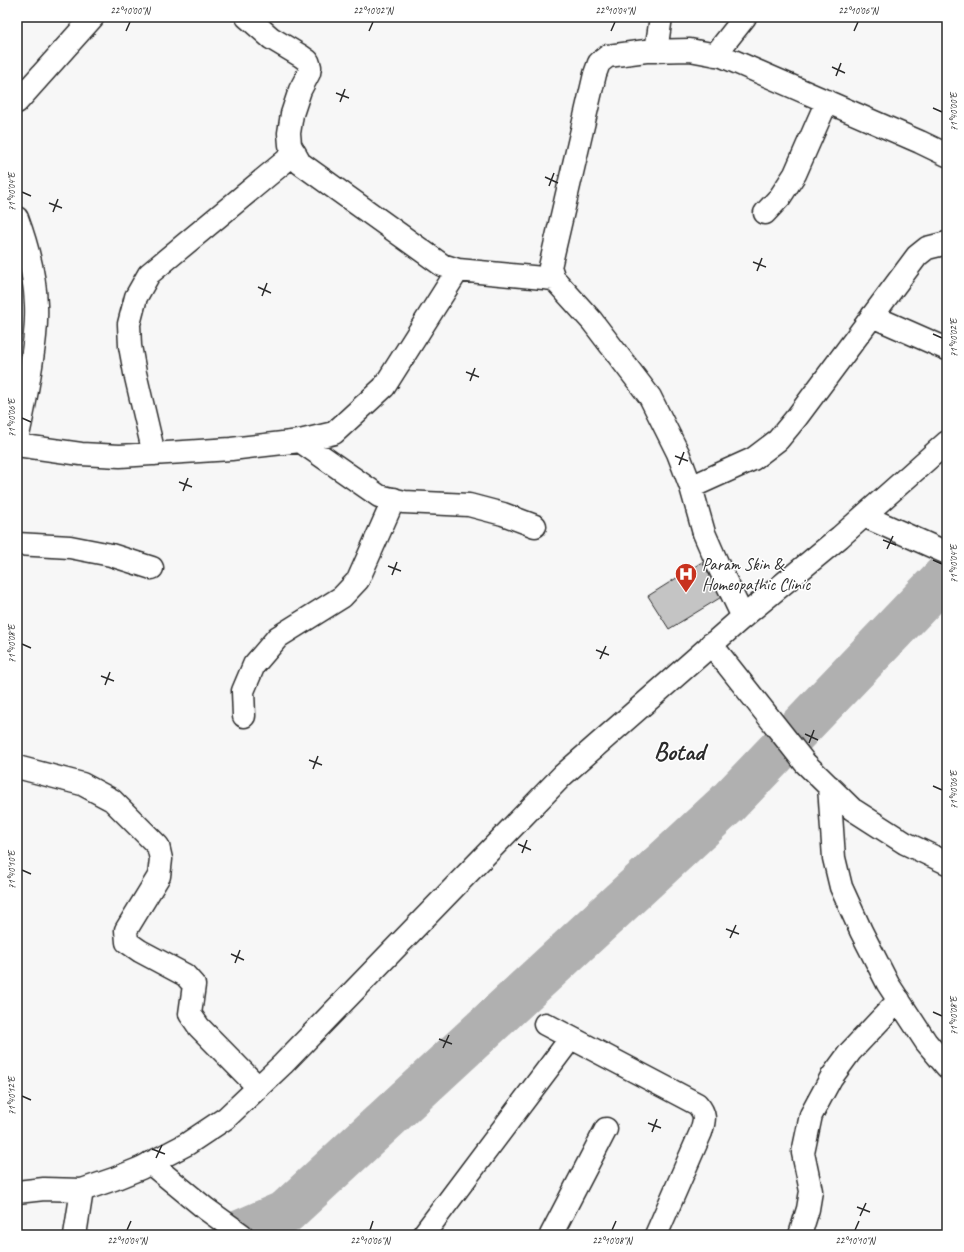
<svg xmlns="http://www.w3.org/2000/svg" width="964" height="1252" viewBox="0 0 964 1252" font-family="Caveat,sans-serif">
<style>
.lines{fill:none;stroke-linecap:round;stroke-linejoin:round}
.river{stroke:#b0b0b0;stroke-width:44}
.building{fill:#c4c4c4;stroke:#2b2b2b}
.minor-casing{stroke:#2b2b2b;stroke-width:25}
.highway-casing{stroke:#2b2b2b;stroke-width:25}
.minor{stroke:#fff;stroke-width:22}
.highway{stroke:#fff;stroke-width:22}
.ticks{fill:none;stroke:#2b2b2b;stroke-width:1.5}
.labels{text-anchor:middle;stroke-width:3;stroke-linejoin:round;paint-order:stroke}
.poi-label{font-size:17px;fill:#2b2b2b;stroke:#fff;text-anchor:start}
.town-label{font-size:25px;font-weight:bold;fill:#2b2b2b;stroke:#fff}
.neatline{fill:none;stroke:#2b2b2b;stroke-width:1.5}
.ticks-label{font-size:10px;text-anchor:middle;fill:#2b2b2b}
</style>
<rect width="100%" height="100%" fill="#f7f7f7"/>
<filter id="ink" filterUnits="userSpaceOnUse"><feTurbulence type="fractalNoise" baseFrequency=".025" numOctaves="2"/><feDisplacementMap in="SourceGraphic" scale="8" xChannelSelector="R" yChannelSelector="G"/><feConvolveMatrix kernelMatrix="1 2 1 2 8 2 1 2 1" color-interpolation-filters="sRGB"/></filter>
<g filter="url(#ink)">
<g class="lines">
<path class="river" d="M233 1235 286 1212 727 804 947 574"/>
</g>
<path class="building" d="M702 562 723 596 669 629 648 596Z"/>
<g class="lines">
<g class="minor-casing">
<path id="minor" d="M247 17 271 38 301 56 308 61 310 67 309 73 300 90 292 114 289 133 290 145 300 163 442 265 458 270 554 279
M656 51 661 17
M715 55 745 17
M17 102 93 17
M765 213 780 197 795 174 827 101
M17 218C27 245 35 276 36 305 37 326 34 346 31 366 27 391 23 415 17 439
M872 316 947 349
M300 441 379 496 404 502 469 505 503 514 535 526
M17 445 81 454 120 456 231 449 300 441 334 433 384 387 458 270
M154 454 135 373 130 346 129 324 136 297 149 274 295 153
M691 487 753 459 778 440 797 417 917 256 927 248 947 243
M864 516 947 553
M17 544 70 547 111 555 152 568
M743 617 718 565 704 533 691 487 678 453 650 397 592 321 554 279 550 267 595 74 599 63 608 56 646 51 690 50 722 56 920 142 947 155
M711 644 805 763 852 809 905 843 947 863
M244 716 243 691 254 665 278 637 342 597 358 580 394 499
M17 767 82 784 112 800 158 846 161 859 159 876 126 930 127 942 140 951 185 975 194 985 190 1014 199 1027 258 1087
M829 786 834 858 841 887 861 931 888 984 926 1042 947 1067
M545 1024 697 1104C706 1114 705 1119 701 1132L656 1235
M150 1163 206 1209 242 1235
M75 1235 82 1190
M423 1235 571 1038
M551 1235 606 1129
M800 1235 808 1209 811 1191 803 1153 811 1115 831 1078 850 1052 899 1000"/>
</g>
<g class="highway-casing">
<path id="highway" d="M17 1192 44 1189 82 1190 114 1179 141 1168 187 1144 226 1118 283 1064 563 775 743 617 840 537 947 442"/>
</g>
<use href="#minor" class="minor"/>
<use href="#highway" class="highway"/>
</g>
</g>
<path class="ticks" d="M126 31 130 22M369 31 373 22M611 31 615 22M854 31 858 22M832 67 845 73M836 76 841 63M336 93 349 98M340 102 345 89M933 108 942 112M545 177 558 183M549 186 554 173M22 192 31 196M49 203 62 208M53 212 58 199M753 262 766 267M757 271 762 258M258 287 271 293M262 296 267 283M933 334 942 338M466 372 479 377M470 381 475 368M22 418 31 422M675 456 688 461M679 465 684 452M179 482 192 487M183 491 188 478M883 540 896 545M887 549 893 536M933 560 942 564M388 566 401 571M392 575 397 562M22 644 31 648M596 650 609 655M600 659 606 646M101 676 114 681M105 685 110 672M805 734 818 740M809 743 814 730M309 760 322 765M313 769 318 756M933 786 942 790M518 844 531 850M522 853 527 840M22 870 31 874M726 929 739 934M730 938 736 925M231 954 244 960M235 963 240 950M933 1012 942 1016M439 1039 452 1044M443 1048 449 1035M22 1096 31 1100M648 1123 661 1128M652 1132 657 1119M152 1149 165 1154M156 1158 162 1145M857 1207 870 1212M860 1216 866 1203M127 1230 131 1221M370 1230 373 1221M612 1230 616 1221M855 1230 859 1221"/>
<defs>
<g id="hospital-pin" transform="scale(1.15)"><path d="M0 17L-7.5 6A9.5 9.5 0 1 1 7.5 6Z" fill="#c8321e" stroke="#fff"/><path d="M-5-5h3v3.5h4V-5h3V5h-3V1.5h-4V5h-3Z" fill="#fff"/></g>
</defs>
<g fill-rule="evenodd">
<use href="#hospital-pin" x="686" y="574"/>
</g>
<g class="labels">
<g class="poi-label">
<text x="702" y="570">Param Skin &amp;<tspan x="702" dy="20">Homeopathic Clinic</tspan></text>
</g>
<g class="town-label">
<text x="679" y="760">Botad</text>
</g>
</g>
<rect width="964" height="1252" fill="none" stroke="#fff" stroke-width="44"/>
<rect x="22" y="22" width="920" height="1208" class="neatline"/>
<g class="ticks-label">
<text x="130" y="14">22°10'00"N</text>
<text x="373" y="14">22°10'02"N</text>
<text x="615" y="14">22°10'04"N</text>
<text x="858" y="14">22°10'06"N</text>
<text transform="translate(953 112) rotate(-90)" y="4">71°40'00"E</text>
<text transform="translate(11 192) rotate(-90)" y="4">71°40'04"E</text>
<text transform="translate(953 338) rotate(-90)" y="4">71°40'02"E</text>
<text transform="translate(11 418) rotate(-90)" y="4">71°40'06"E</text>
<text transform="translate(953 564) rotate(-90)" y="4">71°40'04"E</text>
<text transform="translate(11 644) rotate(-90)" y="4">71°40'08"E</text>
<text transform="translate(953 790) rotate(-90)" y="4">71°40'06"E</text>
<text transform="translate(11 870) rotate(-90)" y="4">71°40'10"E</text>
<text transform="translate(953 1016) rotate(-90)" y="4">71°40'08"E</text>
<text transform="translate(11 1096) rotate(-90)" y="4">71°40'12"E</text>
<text x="127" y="1244">22°10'04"N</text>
<text x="370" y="1244">22°10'06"N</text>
<text x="612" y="1244">22°10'08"N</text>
<text x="855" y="1244">22°10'10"N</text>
</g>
</svg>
